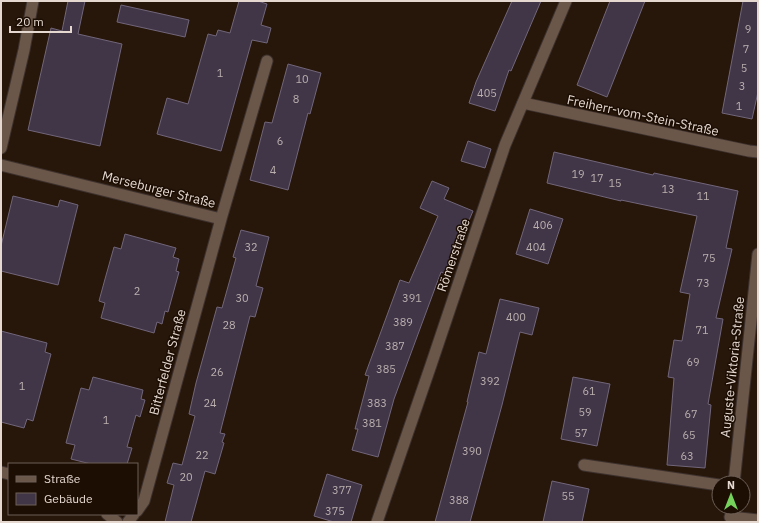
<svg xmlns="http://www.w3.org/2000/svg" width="759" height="523" viewBox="0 0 759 523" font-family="'IBM Plex Sans',sans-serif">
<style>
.building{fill:#413648;stroke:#71667a}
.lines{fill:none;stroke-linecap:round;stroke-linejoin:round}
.minor-casing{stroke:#3e322e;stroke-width:13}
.secondary-casing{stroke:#3e322e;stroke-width:13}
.minor{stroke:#6b5749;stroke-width:11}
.secondary{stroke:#6b5749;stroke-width:11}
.labels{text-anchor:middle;stroke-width:3;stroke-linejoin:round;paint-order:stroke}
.number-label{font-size:11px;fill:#bbb0ae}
.street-label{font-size:13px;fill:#e4d8d0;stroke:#1d0e04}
</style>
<rect width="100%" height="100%" fill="#27170b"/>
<path class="building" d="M68 1H85L78 34 122 44 100 146 28 130 51 28 62 31Z
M239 1H258L267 4 261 25 271 28 267 43 252 40 221 151 157 134 167 98 188 104 208 34 216 36 218 30 230 33Z
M512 1H541L511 71 509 70 495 111 469 103 476 82Z
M610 1H645L607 97 577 85Z
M743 1H758V92L752 119 722 113Z
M121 5 189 20 185 37 117 22Z
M288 64 321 73 310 114 308 113 288 190 250 180 265 122 272 123Z
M468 141 491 149 485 168 461 161Z
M554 152 653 175 654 173 738 191 726 248 732 249 716 318 723 319 708 404 711 405 705 468 667 465 674 378 668 377 674 340 682 341 690 294 680 292 697 216 621 200V201L547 183Z
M432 181 449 188 444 199 473 211 446 274 441 272 394 399 378 457 352 450 358 429H355L369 376 365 375 400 280 409 283 438 216 420 208Z
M13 196 58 207 60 200 78 205 58 285 1 271V246Z
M530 209 563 219 548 264 516 254Z
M241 230 269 237 256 286 263 288 255 317 250 316 220 433 225 434 222 442 224 443 215 474 205 471 191 522H165L174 485 167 483 173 463 182 465 195 416 189 414 196 383 217 307 222 308 236 258 233 257Z
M125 234 176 248 173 257 179 259 176 271 179 272 168 312 165 311 162 324 157 322 154 333 101 318 105 303 99 301 105 279 114 247 121 249Z
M500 299 539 308 532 335 520 332 502 405 470 522H435L468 402H467L479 352 486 354Z
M1 331 47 343 45 352 51 354 33 421 27 419 24 428 1 422Z
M93 377 143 390 141 399 145 400 140 417 136 415 127 447 132 448 127 464H91L71 459 75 445 66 443 71 424 81 388 89 390Z
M573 377 610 384 597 446 561 439Z
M327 474 362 485 351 522H334L314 516Z
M552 481 589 489 582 522H543Z"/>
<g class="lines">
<g class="minor-casing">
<path id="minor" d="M523 103 749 151 758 152
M1 148 24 50 33 1
M1 165 221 219 267 61
M584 465 719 485
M1 472 9 474
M734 483 758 254
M137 511 144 501 221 219
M107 514 117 522
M730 517 758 520
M128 522 134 514"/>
</g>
<g class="secondary-casing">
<path id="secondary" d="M377 522 431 365 505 145 566 1"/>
</g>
<use href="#minor" class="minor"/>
<use href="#secondary" class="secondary"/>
</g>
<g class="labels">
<g class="number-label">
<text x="748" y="33">9</text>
<text x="746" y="53">7</text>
<text x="744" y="72">5</text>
<text x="220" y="77">1</text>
<text x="302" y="83">10</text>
<text x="742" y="90">3</text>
<text x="487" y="97">405</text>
<text x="296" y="103">8</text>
<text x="739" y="110">1</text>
<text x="280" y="145">6</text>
<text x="273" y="174">4</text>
<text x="578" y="178">19</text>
<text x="597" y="182">17</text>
<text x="615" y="187">15</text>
<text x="668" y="193">13</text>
<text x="703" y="200">11</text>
<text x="543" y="229">406</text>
<text x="251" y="251">32</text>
<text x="536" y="251">404</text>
<text x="709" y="262">75</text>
<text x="703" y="287">73</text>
<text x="137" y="295">2</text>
<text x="242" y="302">30</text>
<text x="412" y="302">391</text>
<text x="516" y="321">400</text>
<text x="403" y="326">389</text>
<text x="229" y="329">28</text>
<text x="702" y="334">71</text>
<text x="395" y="350">387</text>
<text x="693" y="366">69</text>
<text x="386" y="373">385</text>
<text x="217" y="376">26</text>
<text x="490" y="385">392</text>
<text x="22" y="390">1</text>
<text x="589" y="395">61</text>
<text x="210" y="407">24</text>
<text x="377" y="407">383</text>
<text x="585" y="416">59</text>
<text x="691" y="418">67</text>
<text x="106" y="424">1</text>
<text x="372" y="427">381</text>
<text x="581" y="437">57</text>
<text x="689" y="439">65</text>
<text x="472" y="455">390</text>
<text x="202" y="459">22</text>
<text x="687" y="460">63</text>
<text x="186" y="481">20</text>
<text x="342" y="494">377</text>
<text x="568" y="500">55</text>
<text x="459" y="504">388</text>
<text x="335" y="515">375</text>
</g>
<g class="street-label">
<text transform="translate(643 115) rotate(12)" y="5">Freiherr-vom-Stein-Straße</text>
<text transform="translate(159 189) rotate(14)" y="5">Merseburger Straße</text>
<text transform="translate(453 255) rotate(-71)" y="5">Römerstraße</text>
<text transform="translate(167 362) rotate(-75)" y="5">Bitterfelder Straße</text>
<text transform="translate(732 367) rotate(-84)" y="5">Auguste-Viktoria-Straße</text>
</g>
</g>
<rect width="759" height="523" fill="none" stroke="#e4d8d0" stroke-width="4"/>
<rect x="8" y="463" width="130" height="52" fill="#1d0e04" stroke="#6d5f56"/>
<rect x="16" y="476" width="20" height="6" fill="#6b5749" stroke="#6d5f56"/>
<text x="44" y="483" font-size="12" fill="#e4d8d0">Straße</text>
<rect x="16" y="493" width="20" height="12" fill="#413648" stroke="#6d5f56"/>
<text x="44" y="503" font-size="12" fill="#e4d8d0">Gebäude</text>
<g transform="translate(731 495)"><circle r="19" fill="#1d0e04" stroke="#6d5f56"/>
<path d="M0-3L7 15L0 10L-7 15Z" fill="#75d25b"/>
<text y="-6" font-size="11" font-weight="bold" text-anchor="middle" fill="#e4d8d0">N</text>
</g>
<path d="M10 26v6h61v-6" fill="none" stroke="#e4d8d0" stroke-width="2"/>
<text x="16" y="26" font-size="12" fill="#e4d8d0" stroke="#1d0e04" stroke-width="3" paint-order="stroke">20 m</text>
</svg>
